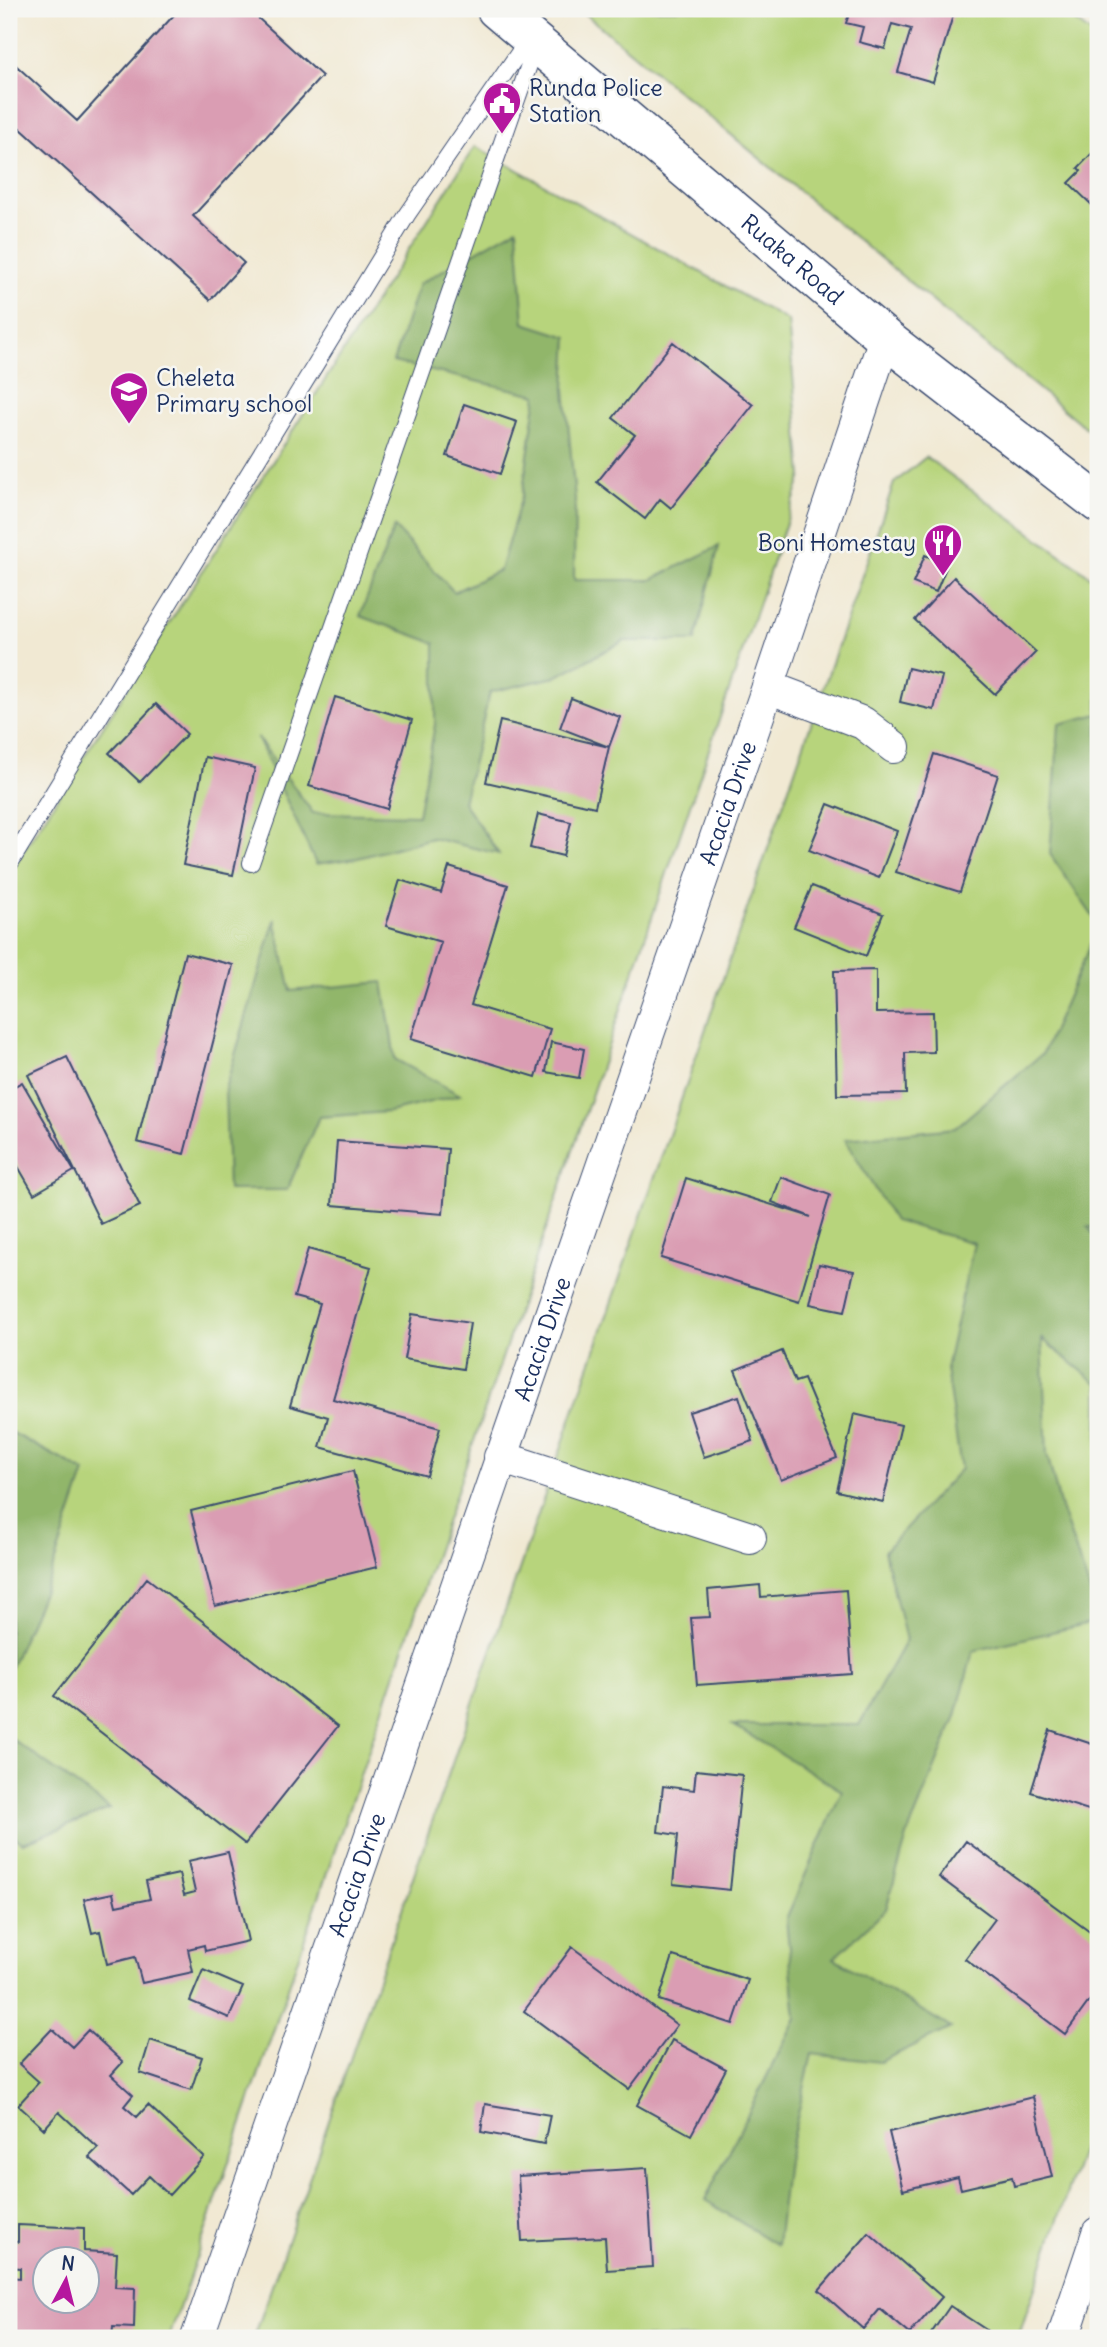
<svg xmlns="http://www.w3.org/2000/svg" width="1107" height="2347" viewBox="0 0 1107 2347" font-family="Delius,sans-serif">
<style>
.green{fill:#b7d47b;stroke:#69826c;stroke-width:2;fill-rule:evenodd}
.forest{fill:#91b66b;stroke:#567264;stroke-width:2}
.building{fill:#da9db3;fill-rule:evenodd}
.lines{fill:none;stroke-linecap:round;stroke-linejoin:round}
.service-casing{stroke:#3b4b70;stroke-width:18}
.minor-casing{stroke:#3b4b70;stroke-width:34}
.tertiary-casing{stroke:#3b4b70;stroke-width:41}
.service{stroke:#fff;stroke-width:16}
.minor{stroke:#fff;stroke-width:32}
.tertiary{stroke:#fff;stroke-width:38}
.labels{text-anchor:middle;stroke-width:5;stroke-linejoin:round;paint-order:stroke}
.poi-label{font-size:23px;fill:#1b2f5e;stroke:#f6f6f2;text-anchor:start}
.street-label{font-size:23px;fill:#1b2f5e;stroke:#f6f6f2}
</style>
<rect width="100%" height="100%" fill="#f6f6f2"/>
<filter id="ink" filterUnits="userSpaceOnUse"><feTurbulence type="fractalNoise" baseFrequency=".0143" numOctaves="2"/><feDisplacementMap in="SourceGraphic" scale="14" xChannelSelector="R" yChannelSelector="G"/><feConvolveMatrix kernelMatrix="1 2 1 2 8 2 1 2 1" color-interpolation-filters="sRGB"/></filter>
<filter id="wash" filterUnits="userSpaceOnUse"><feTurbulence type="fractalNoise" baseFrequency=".00686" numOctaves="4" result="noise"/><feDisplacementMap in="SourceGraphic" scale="28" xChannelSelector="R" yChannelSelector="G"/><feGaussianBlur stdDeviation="1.57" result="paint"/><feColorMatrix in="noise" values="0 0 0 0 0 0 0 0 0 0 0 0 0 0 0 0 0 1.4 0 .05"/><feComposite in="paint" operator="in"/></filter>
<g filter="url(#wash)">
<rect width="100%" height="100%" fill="#f1e9d3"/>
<path class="green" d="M579 9H1086L1075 21 1098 38V438Z
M475 146 788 321 802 476 169 2338H9V873ZM46 2260H88V2302H46Z
M926 457 1098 582V2101L1018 2338H254L894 483Z"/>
<path class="forest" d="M517 228 524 323 568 337 565 389 575 499 574 580H651L719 546 695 641H624L555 677 490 692 463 802 499 854 432 838 358 858 316 864 257 737 313 813 418 815 435 725V643L360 616 394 527 454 592 500 570 522 496 537 395 393 362 419 284Z
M1098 714V924L1050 854 1059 724Z
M275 919 291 991 383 982 395 1059 460 1095 389 1112 319 1117 287 1190H228L225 1089Z
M1098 927V1228L1088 1227 1098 1241V1384L1042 1339 1047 1454 1061 1508 1098 1614V1621L973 1651 956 1716 908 1833 886 1909 834 1958 951 2028 880 2062 812 2054 787 2161 777 2245 705 2200 796 2018 786 1919 842 1791 733 1725H859L906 1640 884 1551 961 1469 946 1369 974 1243 894 1221 845 1139 955 1128 1043 1053Z
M9 1431 85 1472 49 1579 9 1671Z
M9 1737 110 1809 23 1843 9 1833Z"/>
<g id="blocks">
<path class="building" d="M167 9H248L322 76 193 216 244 263 210 300 9 118V59L77 121 174 15Z
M851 9H963L962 14 954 12 933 82 898 72 911 29 892 24 885 49 859 42 863 27 846 23Z
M1098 147V211L1069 183 1081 171 1078 168Z
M673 342 753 405 671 508 660 499 645 519 597 482 635 435 613 418Z
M464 404 517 422 500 474 447 456Z
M925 555 947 565 936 592 913 583Z
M954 577 1036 652 995 694 915 620Z
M908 668 942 676 934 710 900 702Z
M335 697 412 720 387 809 309 786Z
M571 698 620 717 609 747 560 728Z
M156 704 187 734 140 782 109 753Z
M500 721 609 747 595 807 486 782Z
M934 754 998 775 960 892 896 872Z
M205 757 255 768 233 875 183 865Z
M828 804 897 831 879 878 809 850Z
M538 814 571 822 563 856 530 848Z
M449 867 508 885 471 1005 550 1029 536 1077 411 1039 441 942 386 926 400 880 441 893Z
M812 886 883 914 866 956 794 927Z
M185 953 233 965 184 1154 137 1142Z
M876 970V1013L933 1012 934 1052 905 1053 906 1094 837 1095 834 971Z
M551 1042 584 1049 579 1078 546 1072Z
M67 1057 140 1206 101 1224 28 1075Z
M22 1082 74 1171 34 1194 9 1151V1089Z
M337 1141 448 1149 443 1214 332 1205Z
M781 1177 830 1195 799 1301 661 1258 686 1178 811 1217 772 1202Z
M308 1249 371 1267 333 1399 440 1428 427 1476 320 1447 328 1417 290 1406 320 1304 294 1297Z
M819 1264 854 1271 845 1311 810 1304Z
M412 1314 470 1323 463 1369 404 1359Z
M782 1351 795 1382 804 1379 837 1458 781 1480 735 1370Z
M739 1396 753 1441 704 1457 689 1412Z
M854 1414 901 1425 883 1502 837 1491Z
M353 1471 377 1567 215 1606 191 1511Z
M147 1578 338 1726 245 1844 54 1696Z
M760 1585 761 1597 846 1590 852 1674 697 1685 691 1618 710 1617 708 1590Z
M1050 1730 1098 1746V1813L1031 1792Z
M696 1770 742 1775 730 1890 673 1884 678 1835 658 1832 663 1786 694 1790Z
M966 1841 1098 1938V1989L1065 2034 965 1959 995 1919 939 1877Z
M228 1852 248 1941 205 1951 204 1945 188 1949 193 1972 142 1983 135 1957 107 1964 100 1931 92 1933 84 1899 113 1893 116 1906 150 1899 146 1881 179 1874 184 1895 195 1892 188 1861Z
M572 1947 677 2025 629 2089 524 2011Z
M673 1956 748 1980 733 2024 659 2000Z
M203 1970 243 1987 229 2018 190 2001Z
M52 2029 72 2047 88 2030 123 2062 111 2075 133 2095 124 2106 137 2117 148 2105 204 2157 169 2195 149 2176 131 2195 89 2157 98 2148 59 2112 44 2129 18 2105 39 2082 19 2064Z
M150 2040 202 2057 191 2090 140 2073Z
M672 2040 726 2069 691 2135 637 2105Z
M1033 2097 1052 2177 1014 2186 1012 2177 961 2189 958 2177 903 2190 889 2132Z
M485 2104 550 2115 544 2144 481 2132Z
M647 2168 653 2267 607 2270 605 2237 522 2241 518 2176Z
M18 2225 84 2228V2251L117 2253 115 2287 135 2288 134 2328 113 2327 112 2338H9V2277L20 2278V2268L9 2267V2241L18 2242ZM46 2260H88V2302H46Z
M869 2233 942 2297 910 2334 880 2309 863 2329 819 2290Z
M950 2306 988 2331 983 2338H928Z"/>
</g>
</g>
<g filter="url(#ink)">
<use href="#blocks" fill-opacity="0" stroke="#3b4b70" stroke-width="2"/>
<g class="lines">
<g class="service-casing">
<path id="service" d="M251 863 537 42
M9 865 407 215 529 38"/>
</g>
<g class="minor-casing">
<g id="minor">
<path d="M768 687 863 723 894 747"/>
<path d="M500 1457 750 1538"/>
<path id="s1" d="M197 2338 768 687 885 338"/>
<path d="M1063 2338 1098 2233"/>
</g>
</g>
<g class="tertiary-casing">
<g id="tertiary">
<path id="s2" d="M496 9 885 338 1098 503"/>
</g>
</g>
<use href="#service" class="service"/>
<use href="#minor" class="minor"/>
<use href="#tertiary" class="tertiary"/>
</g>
</g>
<defs>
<g id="civic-pin" transform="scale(2.0125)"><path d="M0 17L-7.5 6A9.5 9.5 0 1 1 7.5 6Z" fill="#b5179e" stroke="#f6f6f2"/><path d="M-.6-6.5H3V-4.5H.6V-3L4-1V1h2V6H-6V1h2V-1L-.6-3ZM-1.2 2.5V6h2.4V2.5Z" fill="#fff"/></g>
<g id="school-pin" transform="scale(2.0125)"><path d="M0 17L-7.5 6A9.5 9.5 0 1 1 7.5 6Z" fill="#b5179e" stroke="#f6f6f2"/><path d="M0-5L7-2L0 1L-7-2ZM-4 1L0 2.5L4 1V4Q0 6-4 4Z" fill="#fff"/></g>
<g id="restaurant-pin" transform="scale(2.0125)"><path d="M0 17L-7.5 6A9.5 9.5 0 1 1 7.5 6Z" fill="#b5179e" stroke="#f6f6f2"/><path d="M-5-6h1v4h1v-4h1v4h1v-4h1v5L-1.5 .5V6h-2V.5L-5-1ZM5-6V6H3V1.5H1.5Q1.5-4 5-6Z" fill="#fff"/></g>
</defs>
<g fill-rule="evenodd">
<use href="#civic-pin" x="502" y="101"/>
<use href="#school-pin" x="129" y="391"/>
<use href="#restaurant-pin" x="943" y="543"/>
</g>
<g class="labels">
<g class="poi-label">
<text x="529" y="96">Runda Police<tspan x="529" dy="26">Station</tspan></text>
<text x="156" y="386">Cheleta<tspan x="156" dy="26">Primary school</tspan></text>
<text x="916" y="551" text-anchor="end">Boni Homestay</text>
</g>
<g class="street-label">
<text dy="8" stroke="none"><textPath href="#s2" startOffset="388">Ruaka Road</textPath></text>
<text dy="8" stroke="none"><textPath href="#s1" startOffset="1624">Acacia Drive</textPath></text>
<text dy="8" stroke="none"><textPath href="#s1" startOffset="1057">Acacia Drive</textPath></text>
<text dy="8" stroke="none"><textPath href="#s1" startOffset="490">Acacia Drive</textPath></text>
</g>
</g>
<rect width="1107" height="2347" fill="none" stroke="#f6f6f2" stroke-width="35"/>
<g transform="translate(66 2280) rotate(7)"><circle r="33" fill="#f6f6f2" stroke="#9ea6b7" stroke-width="2"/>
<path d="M0-5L12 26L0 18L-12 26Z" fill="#b5179e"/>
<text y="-10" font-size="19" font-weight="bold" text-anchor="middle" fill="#1b2f5e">N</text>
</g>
</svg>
